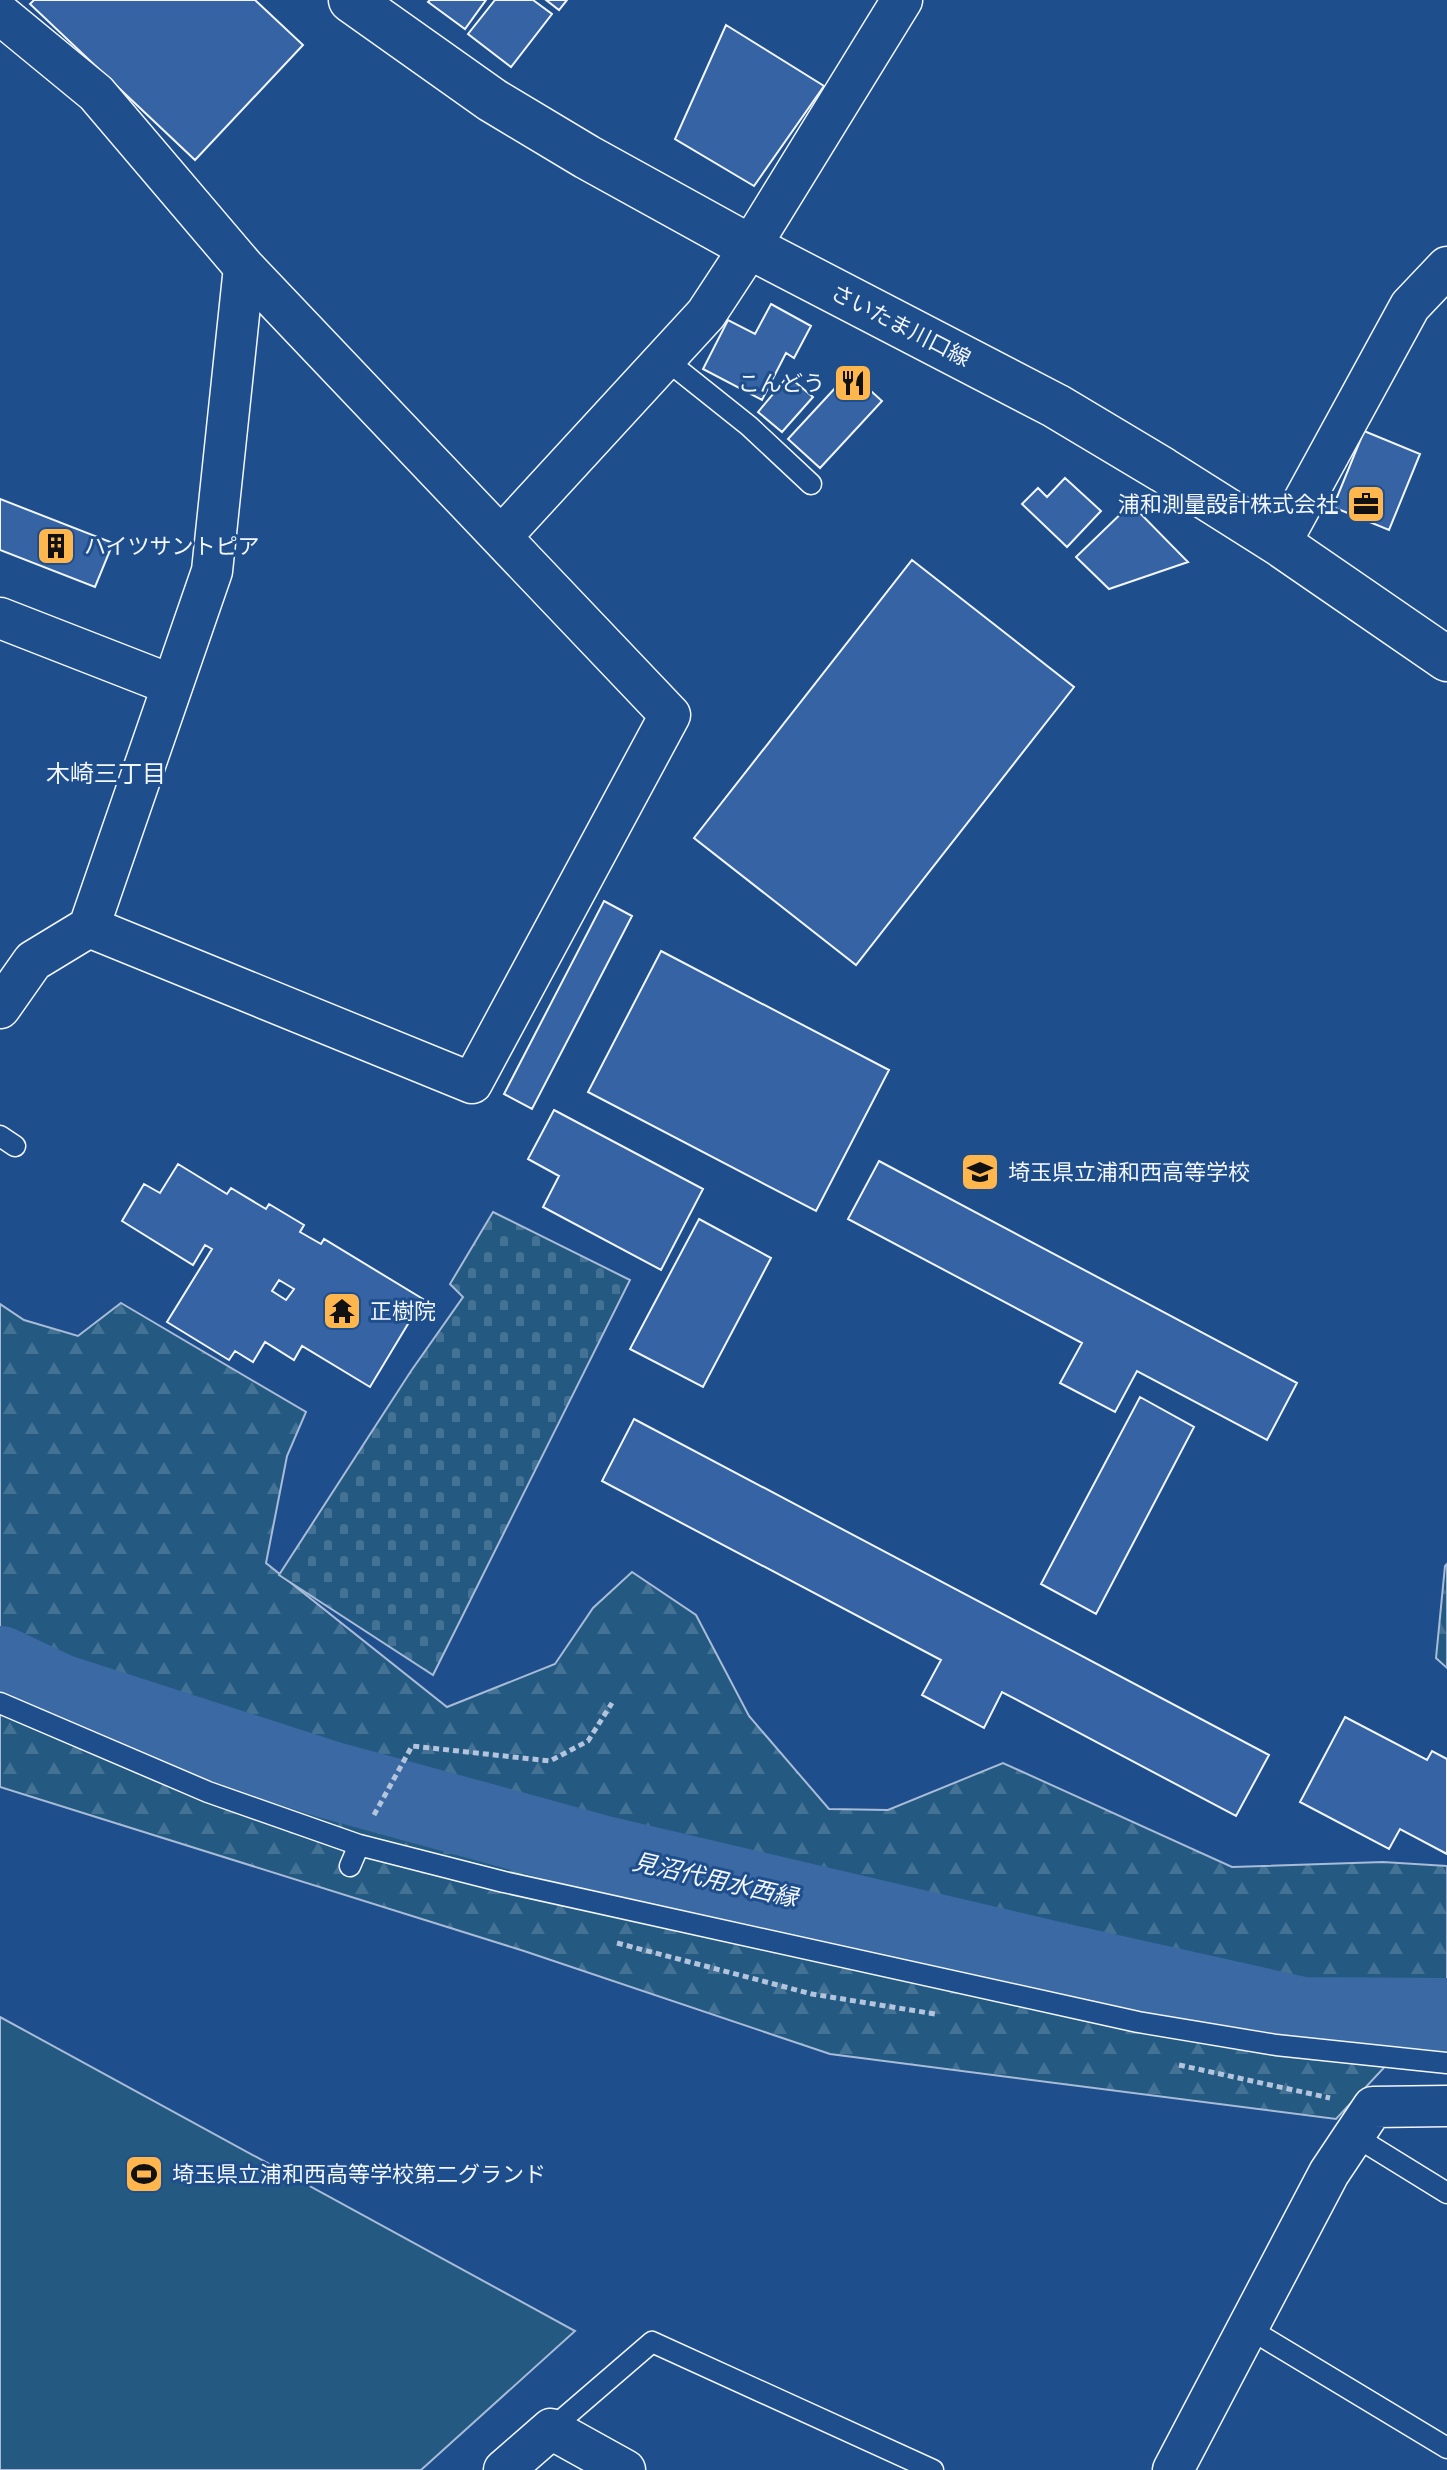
<svg xmlns="http://www.w3.org/2000/svg" width="1447" height="2470" viewBox="0 0 1447 2470" font-family="'Work Sans','Noto Sans JP',sans-serif">
<style>
.forest{fill:url(#forest-firs);stroke:#a8bbd7;stroke-width:2}
.cemetery{fill:url(#cemetery-stones);stroke:#a8bbd7;stroke-width:2}
.pitch{fill:#245a82;stroke:#a8bbd7;stroke-width:2}
.lines{fill:none;stroke-linecap:round;stroke-linejoin:round}
.river{stroke:#3b69a3;stroke-width:78}
.building{fill:#3563a3;stroke:#f2f6ff;stroke-width:2;fill-rule:evenodd}
.lane-casing{stroke:#f2f6ff;stroke-width:23}
.street-casing{stroke:#f2f6ff;stroke-width:43}
.primary-casing{stroke:#f2f6ff;stroke-width:47}
.path{stroke:#b3c4dc;stroke-width:5;stroke-dasharray:6 4;stroke-linecap:butt}
.lane{stroke:#1f4e8c;stroke-width:20}
.street{stroke:#1f4e8c;stroke-width:40}
.primary{stroke:#1f4e8c;stroke-width:44}
.labels{text-anchor:middle;stroke-width:6;stroke-linejoin:round;paint-order:stroke}
.street-label{font-size:22px;fill:#f2f6ff;stroke:#1f4e8c}
.poi-label{font-size:22px;fill:#f2f6ff;stroke:#1f4e8c;text-anchor:start}
.neighbourhood-label{font-size:24px;fill:#f2f6ff;stroke:#1f4e8c}
.water-label{font-size:24px;font-style:italic;fill:#f2f6ff;stroke:#1f4e8c}
</style>
<defs>
<pattern id="forest-firs" width="22" height="20" patternUnits="userSpaceOnUse" patternTransform="scale(2)"><rect width="22" height="20" fill="#245a82"/><path d="M5 1l3.5 6h-7zM16 11l3.5 6h-7z" fill="#447295"/></pattern>
<pattern id="cemetery-stones" width="16" height="16" patternUnits="userSpaceOnUse" patternTransform="scale(2)"><rect width="16" height="16" fill="#245a82"/><path d="M2 7V4a2 2 0 0 1 4 0v3zM10 15v-3a2 2 0 0 1 4 0v3z" fill="#447295"/></pattern>
</defs>
<rect width="100%" height="100%" fill="#1f4e8c"/>
<path class="forest" d="M121 1303 306 1412 287 1456 266 1563 447 1707 555 1664 593 1608 632 1572 696 1615 749 1716 829 1809 888 1810 1003 1763 1232 1867 1383 1862 1447 1866V2049L1406 2044 1336 2119 830 2054 524 1951 0 1787V1304L24 1320 78 1336Z
M1447 1564V1668L1436 1658 1445 1566Z"/>
<path class="cemetery" d="M493 1212 630 1280 433 1675 279 1575 411 1371 463 1297 450 1284Z"/>
<path class="pitch" d="M0 2017 575 2331 421 2470H0Z"/>
<g class="lines">
<path class="river" d="M0 1665 57 1692 330 1780 604 1855 1060 1962 1302 2016 1447 2017"/>
</g>
<path class="building" d="M34 0H255L303 45 195 160 30 4Z
M430 0H486L465 29 428 2Z
M495 0H533L552 14 511 67 468 34Z
M546 0H567L559 10Z
M726 25 824 86 754 186 675 139Z
M771 304 811 326 794 358 786 353 762 400 703 369 728 320 755 334Z
M850 372 882 401 820 468 788 439Z
M788 376 813 397 782 432 758 412Z
M1364 431 1420 454 1389 530 1333 507Z
M1065 478 1101 511 1067 547 1022 504 1038 488 1047 497Z
M0 499 113 543 95 587 0 550Z
M1131 504 1188 562 1109 589 1076 557Z
M912 560 1074 687 856 965 694 838Z
M604 901 632 916 532 1109 504 1094Z
M661 951 889 1070 816 1211 588 1092Z
M554 1110 703 1189 661 1270 543 1207 559 1176 528 1159Z
M879 1161 1297 1383 1267 1440 1137 1371 1115 1412 1060 1383 1082 1343 848 1219Z
M178 1164 227 1194 231 1188 266 1209 269 1204 304 1225 300 1232 321 1244 324 1239 423 1299 370 1387 302 1346 294 1360 265 1342 253 1362 235 1351 229 1360 167 1322 212 1249 205 1245 193 1265 122 1221 144 1184 160 1193ZM279 1280 294 1289 286 1300 272 1291Z
M699 1219 771 1258 703 1387 630 1349Z
M1140 1397 1194 1427 1096 1614 1041 1584Z
M634 1419 1269 1755 1236 1816 1002 1692 984 1728 922 1695 941 1660 602 1481Z
M1345 1717 1427 1760 1432 1751 1447 1759V1854L1400 1829 1389 1849 1300 1802Z"/>
<g class="lines">
<g class="lane-casing">
<path id="lane" d="M665 359 749 426 811 484
M0 1136 15 1146
M0 1703 208 1792 359 1845 504 1882 1138 2022 1276 2045 1447 2063
M350 1866 359 1845
M1353 2135 1447 2193
M1248 2328 1447 2448
M551 2429 652 2342 933 2470"/>
</g>
<g class="street-casing">
<path id="street" d="M0 14 96 93 244 267 670 715 472 1083 89 927 33 961 0 1008
M501 537 706 314 750 247 902 0
M1280 544 1410 306 1447 267
M0 618 172 685
M89 927 212 571 244 267
M504 2470 551 2429 625 2470
M1173 2470 1329 2173 1373 2107 1447 2106"/>
</g>
<g class="primary-casing">
<path id="primary" d="M351 0 492 100 587 157 750 247 1056 406 1163 470 1280 544 1447 659"/>
</g>
<path class="path" d="M374 1815 412 1746 550 1761 588 1741 612 1703
M617 1943 812 1994 935 2014
M1179 2065 1330 2098"/>
<use href="#lane" class="lane"/>
<use href="#street" class="street"/>
<use href="#primary" class="primary"/>
</g>
<defs>
<g id="restaurant-square" transform="scale(2)"><rect x="-9" y="-9" width="18" height="18" rx="4" fill="#ffb74d" stroke="#1f4e8c"/><path d="M-5-6h1v4h1v-4h1v4h1v-4h1v5L-1.5 .5V6h-2V.5L-5-1ZM5-6V6H3V1.5H1.5Q1.5-4 5-6Z" fill="#111"/></g>
<g id="office-square" transform="scale(2)"><rect x="-9" y="-9" width="18" height="18" rx="4" fill="#ffb74d" stroke="#1f4e8c"/><path d="M-6-3h4V-5.5h4V-3h4V5H-6ZM-1-4.5V-3h2v-1.5ZM-6 0V1H6V0Z" fill="#111"/></g>
<g id="building-square" transform="scale(2)"><rect x="-9" y="-9" width="18" height="18" rx="4" fill="#ffb74d" stroke="#1f4e8c"/><path d="M-4-6H4V6H1V3H-1V6H-4ZM-2.5-4.3h1.7v1.8h-1.7ZM.8-4.3h1.7v1.8H.8ZM-2.5-1h1.7V.8h-1.7ZM.8-1h1.7V.8H.8Z" fill="#111"/></g>
<g id="school-square" transform="scale(2)"><rect x="-9" y="-9" width="18" height="18" rx="4" fill="#ffb74d" stroke="#1f4e8c"/><path d="M0-5L7-2L0 1L-7-2ZM-4 1L0 2.5L4 1V4Q0 6-4 4Z" fill="#111"/></g>
<g id="temple-square" transform="scale(2)"><rect x="-9" y="-9" width="18" height="18" rx="4" fill="#ffb74d" stroke="#1f4e8c"/><path d="M0-6L5-2H3V0L6.5 2.5H4V6H1.5V3h-3V6H-4V2.5H-6.5L-3 0V-2H-5Z" fill="#111"/></g>
<g id="stadium-square" transform="scale(2)"><rect x="-9" y="-9" width="18" height="18" rx="4" fill="#ffb74d" stroke="#1f4e8c"/><path d="M0-5a6.5 5 0 1 0 0 10a6.5 5 0 1 0 0-10ZM-3.5-1.8h7v3.6h-7Z" fill="#111"/></g>
</defs>
<g fill-rule="evenodd">
<use href="#restaurant-square" x="853" y="383"/>
<use href="#office-square" x="1366" y="504"/>
<use href="#building-square" x="56" y="546"/>
<use href="#school-square" x="980" y="1172"/>
<use href="#temple-square" x="342" y="1311"/>
<use href="#stadium-square" x="144" y="2174"/>
</g>
<g class="labels">
<g class="street-label">
<text transform="translate(901 325) rotate(27)" y="8">さいたま川口線</text>
</g>
<g class="poi-label">
<text x="825" y="391" text-anchor="end">こんどう</text>
<text x="1338" y="512" text-anchor="end">浦和測量設計株式会社</text>
<text x="84" y="554">ハイツサントピア</text>
<text x="1008" y="1180">埼玉県立浦和西高等学校</text>
<text x="370" y="1319">正樹院</text>
<text x="172" y="2182">埼玉県立浦和西高等学校第二グランド</text>
</g>
<g class="neighbourhood-label">
<text x="106" y="782">木崎三丁目</text>
</g>
<g class="water-label">
<text transform="translate(715 1880) rotate(13)" y="8">見沼代用水西縁</text>
</g>
</g>
</svg>
